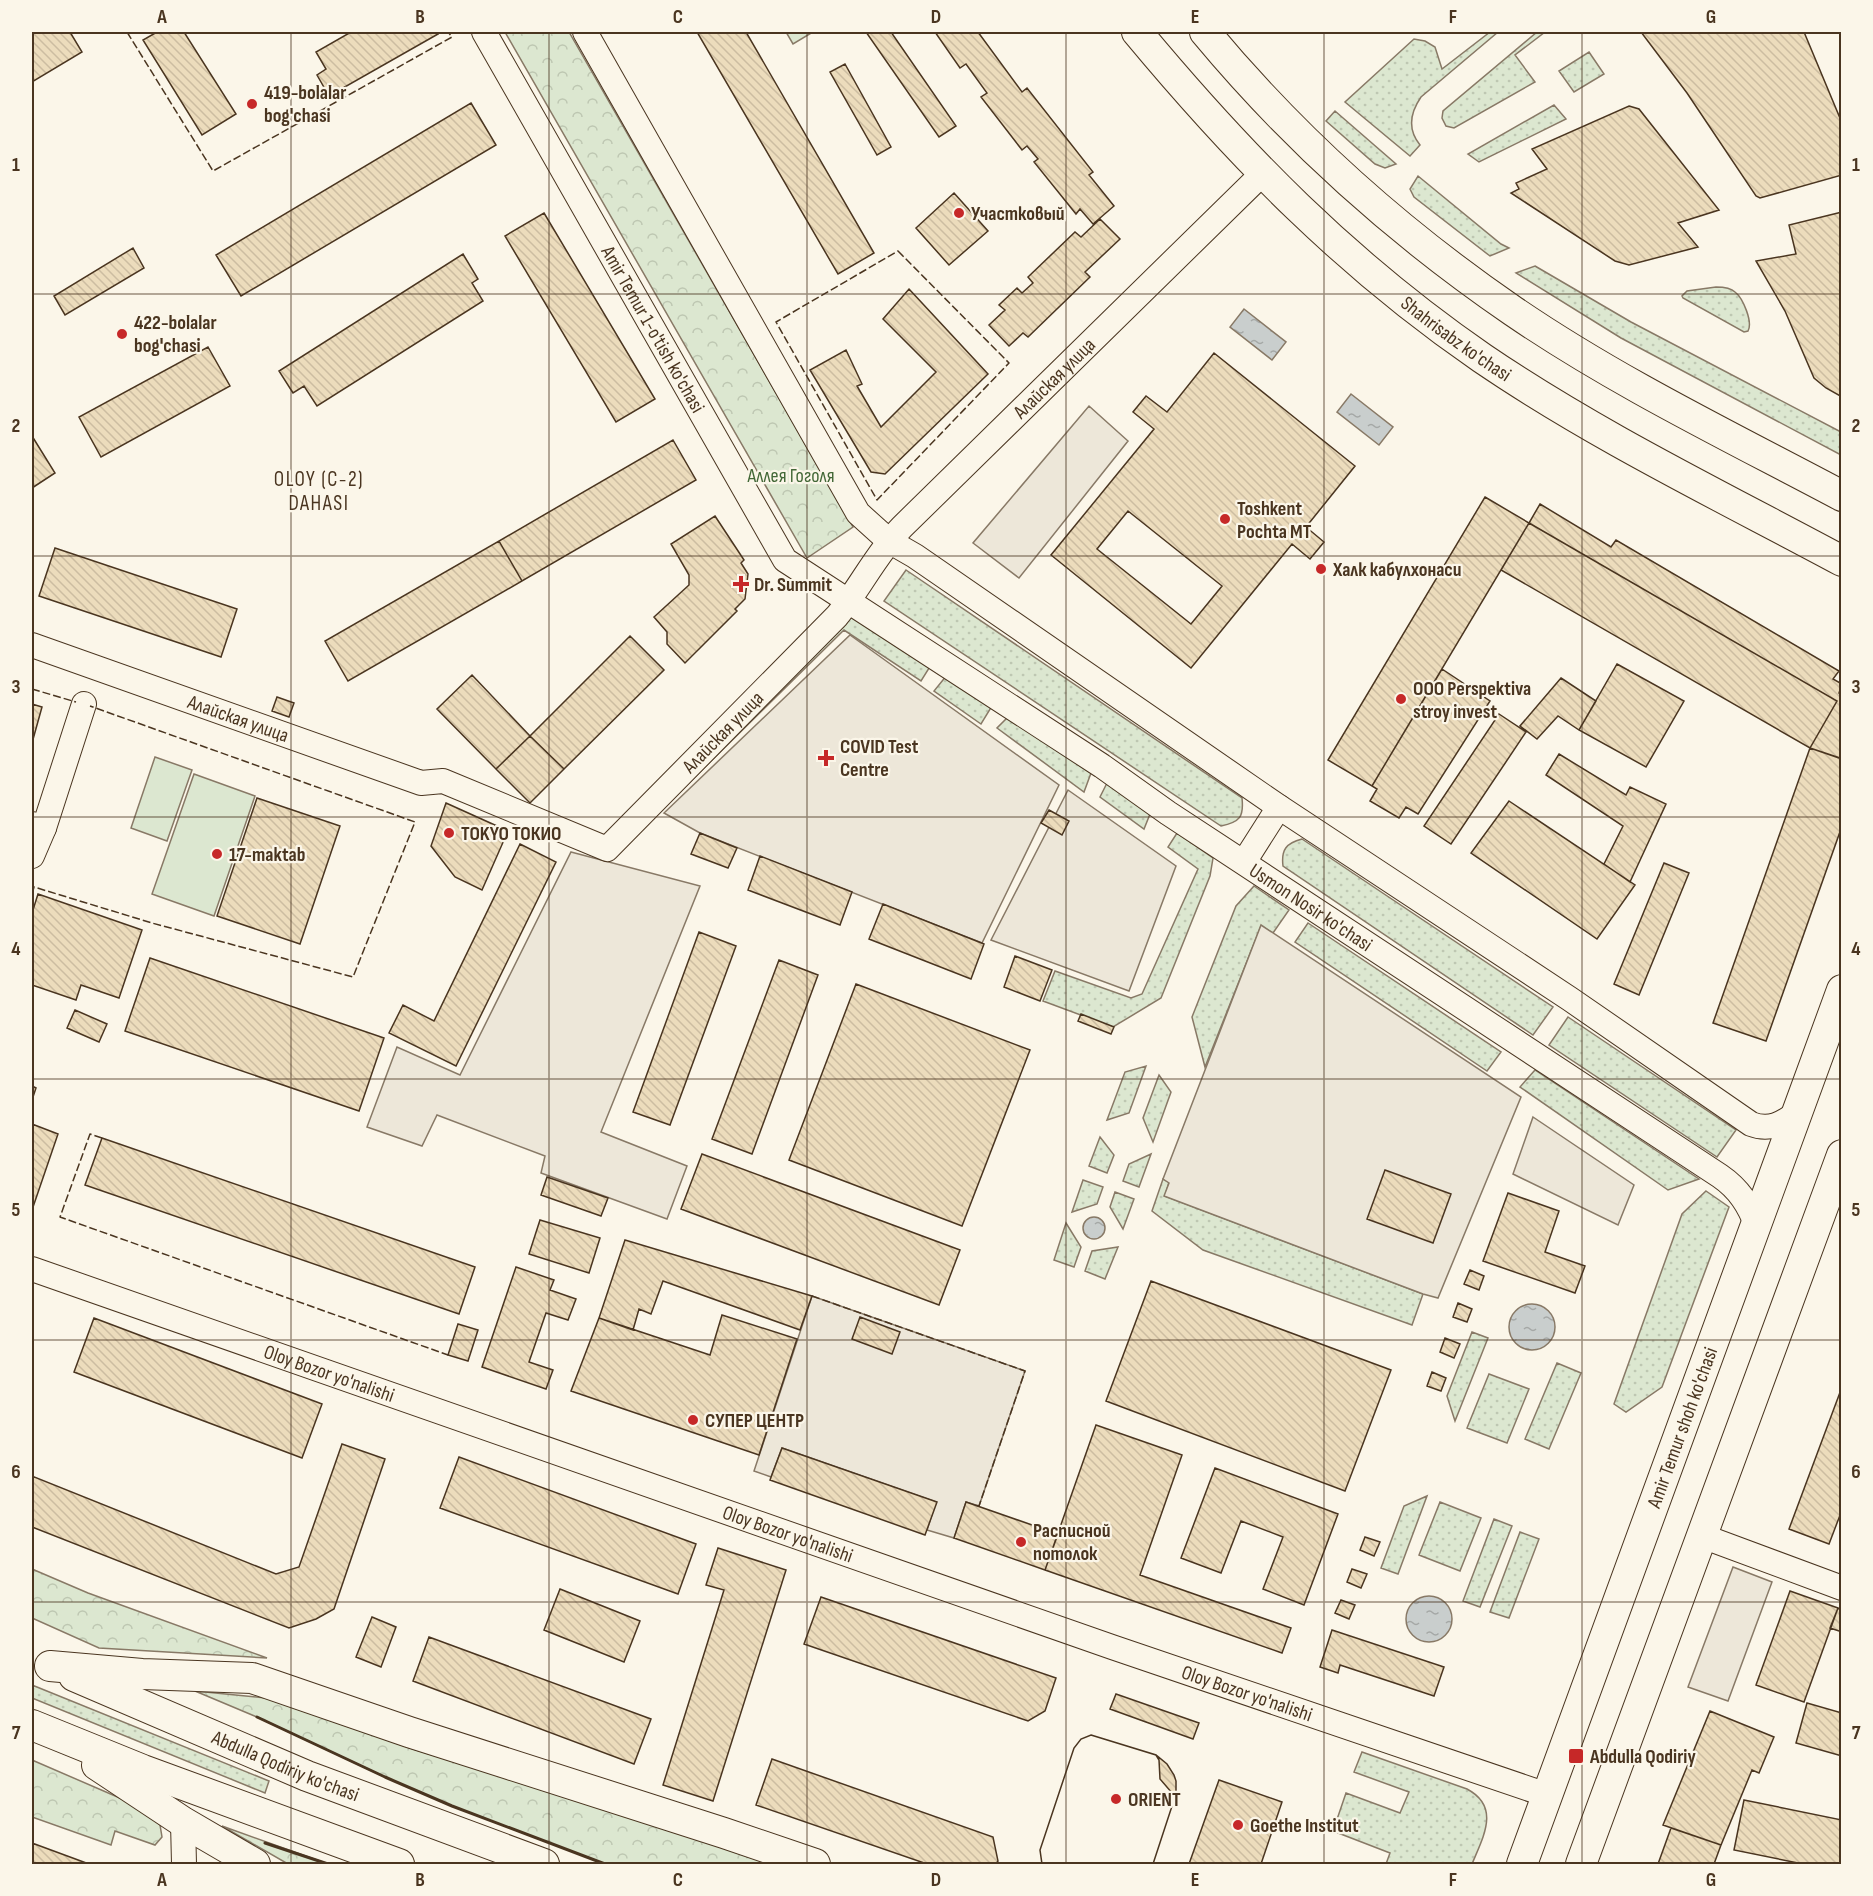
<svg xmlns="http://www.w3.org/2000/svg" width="1873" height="1896" viewBox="0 0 1873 1896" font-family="'Sofia Sans Condensed',sans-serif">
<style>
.grass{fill:url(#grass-dots);stroke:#887966;stroke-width:1.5}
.forest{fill:url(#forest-crowns);stroke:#887966;stroke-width:1.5}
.pitch{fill:#dce7d0;stroke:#887966;stroke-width:1.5}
.parking{fill:#ede7d9;stroke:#887966;stroke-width:1.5}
.water{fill:url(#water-ripples);stroke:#887966;stroke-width:1.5}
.building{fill:url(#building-back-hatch);stroke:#4a3520;stroke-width:1.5;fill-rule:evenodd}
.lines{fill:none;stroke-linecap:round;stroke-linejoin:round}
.minor-casing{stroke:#4a3520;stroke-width:26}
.major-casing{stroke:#4a3520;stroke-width:32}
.minor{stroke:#fbf6e9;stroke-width:24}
.major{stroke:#fbf6e9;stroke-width:30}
.fence{stroke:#4a3520;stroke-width:1.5;stroke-dasharray:8 3;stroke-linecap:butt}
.wall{stroke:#4a3520;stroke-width:3}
.grid{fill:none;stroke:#4a3520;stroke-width:1.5;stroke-opacity:0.55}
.poi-dot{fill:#c62828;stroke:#fbf6e9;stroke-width:2}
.labels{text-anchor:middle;stroke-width:4.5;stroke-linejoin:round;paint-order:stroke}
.poi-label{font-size:20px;font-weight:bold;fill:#4a3520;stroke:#fbf6e9;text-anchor:start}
.street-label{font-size:20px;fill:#4a3520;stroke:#fbf6e9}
.park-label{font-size:20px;fill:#436837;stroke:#fbf6e9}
.neighbourhood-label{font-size:21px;letter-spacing:1.5px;fill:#4a3520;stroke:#fbf6e9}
.neatline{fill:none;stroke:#4a3520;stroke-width:2}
.grid-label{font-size:20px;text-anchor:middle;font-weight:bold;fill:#4a3520}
</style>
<defs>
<pattern id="grass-dots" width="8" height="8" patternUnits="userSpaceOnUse" patternTransform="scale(1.5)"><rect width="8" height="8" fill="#dce7d0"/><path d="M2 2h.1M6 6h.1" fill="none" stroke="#bec7b2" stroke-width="1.8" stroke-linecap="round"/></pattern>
<pattern id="forest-crowns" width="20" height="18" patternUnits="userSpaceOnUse" patternTransform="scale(1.5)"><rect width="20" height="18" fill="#dce7d0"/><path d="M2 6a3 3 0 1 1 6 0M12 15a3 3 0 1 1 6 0" fill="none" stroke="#bec7b2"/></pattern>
<pattern id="water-ripples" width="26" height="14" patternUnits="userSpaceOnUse" patternTransform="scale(1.5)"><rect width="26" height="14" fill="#c9cecd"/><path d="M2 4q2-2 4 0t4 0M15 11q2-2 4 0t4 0" fill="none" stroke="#a5a8a6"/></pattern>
<pattern id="building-back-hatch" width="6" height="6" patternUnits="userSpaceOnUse" patternTransform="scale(1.5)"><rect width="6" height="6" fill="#ecdcbc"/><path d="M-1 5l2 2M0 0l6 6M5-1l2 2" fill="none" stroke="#ccbda1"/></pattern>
</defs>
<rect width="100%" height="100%" fill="#fbf6e9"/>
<path class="grass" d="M1490 32H1498L1421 97C1410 113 1407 129 1420 145L1410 156 1345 102 1414 39 1425 41 1435 47 1442 69Z
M1537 32H1545L1515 55 1535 82 1454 128 1446 126 1442 118 1443 111Z
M1589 52 1604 74 1574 92 1559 71Z
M1554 105 1566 119 1479 162 1468 154Z
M1335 111 1396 164 1385 168 1375 164 1326 121Z
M1418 176 1501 244 1509 248 1490 256 1414 197 1410 189Z
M1535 266 1631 322 1841 432V455L1621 338 1516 273Z
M1716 287C1722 287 1730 287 1735 292 1743 298 1753 322 1748 331L1744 332 1683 298 1682 296 1687 291Z
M906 570 1242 798C1244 817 1240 822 1221 826L884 601Z
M845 612 931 665 921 681 844 630 643 828Z
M947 675 992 706 981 724 934 691Z
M1009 716 1091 773 1084 792 997 728Z
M1107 783 1150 814 1144 829 1100 797Z
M1177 833 1213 858 1210 876 1161 998 1113 1027 1043 1001 1055 971 1131 998 1142 994 1198 869 1168 847Z
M1302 839 1553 1007 1533 1035 1283 866C1281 850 1286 843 1302 839Z
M1254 886 1289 910 1273 933 1261 926 1205 1067 1192 1017 1236 906Z
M1308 923 1501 1052 1487 1071 1295 942Z
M1568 1017 1736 1130 1717 1157 1549 1045Z
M1146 1066 1129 1113 1107 1120 1125 1072Z
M1535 1070 1699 1179 1668 1190 1520 1087Z
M1159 1075 1171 1092 1153 1142 1143 1118Z
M1100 1137 1114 1155 1107 1173 1089 1166Z
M1151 1154 1139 1187 1123 1181 1129 1164Z
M1163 1179 1169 1182 1165 1196 1423 1294 1412 1325 1203 1250 1152 1211Z
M1083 1180 1103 1187 1097 1204 1072 1212Z
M1706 1191 1729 1207 1662 1387 1626 1412 1614 1404 1682 1214Z
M1115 1192 1134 1199 1123 1229 1110 1207Z
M1066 1223 1081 1247 1074 1267 1054 1260Z
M1118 1247 1105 1279 1085 1271 1092 1251Z
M1472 1332 1488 1338 1455 1421 1447 1396Z
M1557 1363 1581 1373 1549 1449 1525 1439Z
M1489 1374 1529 1389 1507 1443 1467 1428Z
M1427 1496 1398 1574 1381 1568 1404 1506Z
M1440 1502 1481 1518 1460 1571 1419 1555Z
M1494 1519 1512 1526 1480 1607 1463 1601Z
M1520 1532 1539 1539 1509 1618 1490 1612Z
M32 1685 269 1781 265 1793 32 1698Z
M1362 1752 1467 1789C1501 1807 1483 1837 1472 1864H1386L1390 1853 1333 1831 1346 1793 1400 1813 1409 1792 1354 1772Z"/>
<path class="forest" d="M505 32H569L853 527 807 558Z
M32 1569 88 1593 267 1658 99 1648 32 1618Z
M195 1691 266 1698 413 1749 640 1819 779 1864H605L452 1806 385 1777 257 1717Z
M32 1760 136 1805 160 1825 162 1837 155 1845 115 1831 111 1845 32 1817Z
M222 1826 328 1864H288Z"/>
<path class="pitch" d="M786 32H813L793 44Z
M155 757 192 770 167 841 131 828Z
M194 774 255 796 214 916 152 894Z"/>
<path class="parking" d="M1089 406 1128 441 1019 578 973 543Z
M850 635 1059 785 982 943 700 833 664 813Z
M1068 790 1176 866 1129 991 991 940Z
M571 852 700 886 601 1132 687 1166 667 1219 541 1173 545 1156 437 1115 422 1146 367 1127 397 1047 460 1075Z
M1261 925 1521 1097 1438 1298 1423 1294 1164 1196 1169 1183 1163 1179Z
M1533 1117 1634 1185 1618 1225 1513 1174Z
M812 1296 1025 1371 979 1506 966 1502 954 1538 927 1530 936 1502 782 1448 771 1477 754 1471Z
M1733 1567 1772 1582 1728 1701 1688 1687Z"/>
<path class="water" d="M1244 309 1286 342 1272 360 1230 327Z
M1351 394 1393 427 1379 445 1337 412Z
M1083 1228a11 11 0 1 1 22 0a11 11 0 1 1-22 0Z
M1509 1327a23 23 0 1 1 46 0a23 23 0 1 1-46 0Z
M1406 1619a23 23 0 1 1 46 0a23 23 0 1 1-46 0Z"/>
<path class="building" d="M32 32H70L82 52 32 82Z
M157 32H184L236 114 202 135 143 40Z
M351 32H436L438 34 329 96 317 75 326 69 316 52Z
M697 32H746L874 253 838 274Z
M866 32H891L956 126 939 137Z
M935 32H978L1022 92 1027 88 1093 172 1089 175 1114 206 1093 224 1080 209 1076 214 1034 162 1038 159 1027 146 1022 150 981 97 987 93 966 64 960 68Z
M1641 32H1804L1842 123V175L1760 198 1756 196 1687 93Z
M845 64 891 147 877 155 830 72Z
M471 103 496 145 241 296 216 255Z
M1629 106 1639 109 1719 210 1678 223 1698 247 1629 265 1615 261 1511 193 1519 189 1516 183 1547 169 1532 149Z
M954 193 988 231 949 265 916 228Z
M1842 212V397L1826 388 1814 378 1785 311 1756 261 1796 254 1789 225Z
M544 213 655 399 616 422 505 236Z
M1100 219 1120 239 1085 272 1090 277 1028 337 1023 333 1009 346 989 325 1005 310 999 305 1017 288 1022 293 1033 283 1028 277 1075 232 1081 237Z
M133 248 144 268 65 315 54 296Z
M463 254 478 279 472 283 483 301 317 406 304 386 293 393 279 371Z
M909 289 988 374 885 474 871 472 810 370 846 350 862 384 857 386 881 427 936 372 883 319Z
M208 347 230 386 101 457 79 417Z
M1214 353 1355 466 1306 527 1324 542 1310 559 1292 544 1191 668 1051 555 1154 429 1133 412 1146 396 1167 412ZM1128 511 1222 586 1191 624 1097 549Z
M32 436 55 473 32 488Z
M673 440 696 480 522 581 499 541Z
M1485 497 1529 523 1372 786 1328 760Z
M1540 504 1611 547 1616 540 1839 671 1833 679 1842 684 1839 693 1842 694V755L1840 758 1810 748 1837 701 1529 523Z
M715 516 744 560 741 563 748 574 745 599 735 609 737 611 685 663 667 644V632L654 617 689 585V575L671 544Z
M1529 523 1837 701 1810 748 1501 570Z
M499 541 522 581 348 681 325 641Z
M55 548 237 609 221 657 39 596Z
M630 636 664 670 564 769 530 736Z
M1617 664 1684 701 1646 767 1579 730Z
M1442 669 1490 701 1418 814 1406 807 1399 818 1370 801 1377 789 1372 786Z
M472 675 530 736 496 769 437 709Z
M1561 678 1596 701 1579 730 1558 716 1537 739 1520 726Z
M277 697 294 703 289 717 272 711Z
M32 704 42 707 32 743Z
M1499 714 1526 732 1451 844 1424 826Z
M530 736 564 769 530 803 496 769Z
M1810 748 1842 759V826L1766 1041 1713 1023Z
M1559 754 1626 795 1630 787 1666 804 1630 882 1604 864 1623 826 1546 775Z
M257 798 340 826 300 944 217 916Z
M1509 801 1635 885 1597 939 1471 853Z
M446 803 508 831 482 890 455 877 431 846Z
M1049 810 1069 821 1062 835 1041 823Z
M700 833 737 848 728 868 691 854Z
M520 844 556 862 456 1066 389 1033 403 1005 434 1021Z
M760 856 852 892 840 925 748 890Z
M1664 863 1689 873 1639 995 1614 984Z
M38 894 142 930 119 998 81 985 76 1000 32 985V913Z
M883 904 984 944 971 979 869 939Z
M699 932 736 946 670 1125 633 1112Z
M1015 956 1052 970 1040 1001 1004 987Z
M150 958 384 1038 359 1111 125 1031Z
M779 960 818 975 752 1154 712 1139Z
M856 984 1030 1050 962 1226 789 1160Z
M75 1010 107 1024 99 1042 67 1028Z
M1081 1014 1114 1027 1111 1034 1078 1021Z
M32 1086 36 1088 32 1100Z
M32 1124 58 1134 32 1210Z
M102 1138 475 1267 459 1314 85 1185Z
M702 1154 960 1250 939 1305 681 1209Z
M1385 1170 1451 1194 1433 1243 1367 1219Z
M547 1177 608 1198 601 1216 541 1195Z
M1508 1193 1559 1211 1545 1252 1585 1266 1575 1293 1483 1261Z
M540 1220 600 1238 589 1273 529 1254Z
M625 1240 812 1296 800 1330 663 1281 651 1314 639 1309 633 1330 599 1318Z
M516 1267 554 1280 550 1290 576 1299 568 1320 546 1313 529 1362 553 1370 546 1389 482 1367Z
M1470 1270 1484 1276 1479 1290 1464 1284Z
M1151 1281 1391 1370 1345 1491 1106 1401Z
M1458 1303 1472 1309 1467 1322 1453 1317Z
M722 1315 797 1339 759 1455 571 1391 599 1318 710 1355Z
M860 1317 900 1332 892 1354 852 1339Z
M94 1318 322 1404 302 1458 74 1372Z
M458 1324 478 1330 468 1361 448 1355Z
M1445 1338 1460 1344 1454 1358 1440 1352Z
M1432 1372 1446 1378 1441 1391 1427 1386Z
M1842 1387V1510L1829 1544 1789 1529Z
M1096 1425 1182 1455 1140 1575 1291 1628 1282 1653 1045 1570Z
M342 1444 385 1459 334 1609 316 1619 289 1628 32 1527V1476L276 1574 299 1567Z
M782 1448 937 1502 925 1535 770 1480Z
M459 1457 696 1544 678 1594 440 1508Z
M1215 1468 1338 1514 1304 1605 1263 1589 1283 1537 1241 1521 1221 1573 1181 1558Z
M966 1502 1058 1534 1045 1570 954 1538Z
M1365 1537 1380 1542 1374 1556 1360 1550Z
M718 1548 786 1570 713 1801 663 1785 724 1590 706 1585Z
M1352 1569 1367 1574 1361 1588 1347 1582Z
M560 1589 640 1621 624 1662 544 1630Z
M1790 1591 1838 1608 1804 1702 1756 1685Z
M821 1597 1056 1678 1045 1711 1028 1721 804 1644Z
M1341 1600 1355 1605 1349 1619 1335 1613Z
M1838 1608 1842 1610V1632L1830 1628Z
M372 1617 396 1627 381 1667 356 1657Z
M1332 1630 1444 1667 1434 1696 1340 1665 1338 1673 1320 1667Z
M429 1637 651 1719 634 1764 413 1681Z
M1116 1694 1199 1723 1193 1739 1110 1709Z
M1807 1703 1842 1713V1756L1796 1743Z
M1710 1711 1774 1737 1759 1773 1752 1770 1721 1845 1663 1825Z
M1091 1735 1156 1755 1167 1764 1174 1775 1176 1781V1794L1153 1864H1042L1040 1850 1074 1748 1081 1739Z
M1091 1735 1156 1755 1159 1760 1160 1779 1173 1794 1174 1800 1153 1864H1042L1040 1850 1074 1748 1081 1739Z
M772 1759 993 1837 998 1861 996 1864H927L756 1805Z
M1219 1780 1282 1802 1261 1864H1189Z
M1744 1800 1842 1820V1864H1803L1734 1850Z
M1671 1828 1721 1845 1714 1864H1658Z
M32 1843 89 1864H32Z"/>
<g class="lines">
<g class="minor-casing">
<g id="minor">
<path id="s1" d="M484 32 785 560 1102 766 1168 813 1720 1176C1739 1189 1749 1205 1757 1226"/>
<path d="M585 32 858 513 889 541 915 556 1279 807 1570 999 1751 1124C1769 1131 1783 1124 1797 1112"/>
<path id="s2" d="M32 645 421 783 443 781 607 849 837 616C860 588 876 554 902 527L1263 173"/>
<path d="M32 824 44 828 84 704"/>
<path d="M32 856 44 828"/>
<path d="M1244 862 1279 807"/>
<path id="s3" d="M32 1269 1112 1647 1547 1795"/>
<path d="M1702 1536 1842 1588"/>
<path d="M183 1822 184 1864"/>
</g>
</g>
<g class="major-casing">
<g id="major">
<path id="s4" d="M1137 32C1241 157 1347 265 1482 358 1595 435 1721 496 1842 561"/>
<path d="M1205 32C1294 139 1398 232 1513 311 1617 382 1731 437 1842 496"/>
<path d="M50 1666 142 1674 252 1678 409 1732 724 1833 815 1864"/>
<path id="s5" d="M74 1676 307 1776 544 1864"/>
<path d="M32 1725 143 1770 399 1864"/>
<path d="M97 1765 183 1822 255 1864"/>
<path id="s6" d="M1522 1864 1842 990"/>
<path d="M1581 1864 1842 1155"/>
</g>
</g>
<use href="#minor" class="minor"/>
<use href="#major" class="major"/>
<path class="fence" d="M127 32 213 171 452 37 448 32
M898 251 1009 363 877 500 776 322Z
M32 689 76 702
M32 894 34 887 152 923 353 977 415 822 90 706
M102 1138 90 1134 60 1217 448 1355
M812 1296 1025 1371 979 1506 975 1505"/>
<path class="wall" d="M257 1717 385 1777 452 1806 605 1864
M265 1843 328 1864"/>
</g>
<path class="grid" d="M291 32V1864M549 32V1864M807 32V1864M1066 32V1864M1324 32V1864M1582 32V1864M32 294H1842M32 556H1842M32 817H1842M32 1079H1842M32 1340H1842M32 1602H1842"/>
<g class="poi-dot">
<circle cx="252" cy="104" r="6"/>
<circle cx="959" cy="213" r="6"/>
<circle cx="122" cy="334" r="6"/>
<circle cx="1225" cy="519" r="6"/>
<circle cx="1321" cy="569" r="6"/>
<path d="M738 575h6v6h6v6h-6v6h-6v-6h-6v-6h6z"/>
<circle cx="1401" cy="699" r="6"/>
<path d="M823 749h6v6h6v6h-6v6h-6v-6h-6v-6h6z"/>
<circle cx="449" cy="833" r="6"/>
<circle cx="217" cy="854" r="6"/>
<circle cx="693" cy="1420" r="6"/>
<circle cx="1021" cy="1542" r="6"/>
<rect x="1568" y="1748" width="16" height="16" rx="3"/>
<circle cx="1116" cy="1799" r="6"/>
<circle cx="1238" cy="1825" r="6"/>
</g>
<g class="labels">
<g class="poi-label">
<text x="264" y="99">419-bolalar<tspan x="264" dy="23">bog'chasi</tspan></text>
<text x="971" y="220">Участковый</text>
<text x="134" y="329">422-bolalar<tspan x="134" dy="23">bog'chasi</tspan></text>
<text x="1237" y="515">Toshkent<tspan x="1237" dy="23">Pochta MT</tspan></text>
<text x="1333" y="576">Халк кабулхонаси</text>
<text x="754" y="591">Dr. Summit</text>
<text x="1413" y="695">ООО Perspektiva<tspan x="1413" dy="23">stroy invest</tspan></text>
<text x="840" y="753">COVID Test<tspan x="840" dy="23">Centre</tspan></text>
<text x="461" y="840">TOKYO ТОКИО</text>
<text x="229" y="861">17-maktab</text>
<text x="705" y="1427">СУПЕР ЦЕНТР</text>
<text x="1033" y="1537">Расписной<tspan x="1033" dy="23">потолок</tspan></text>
<text x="1590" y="1763">Abdulla Qodiriy</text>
<text x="1128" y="1806">ORIENT</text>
<text x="1250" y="1832">Goethe Institut</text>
</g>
<g class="street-label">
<text dy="7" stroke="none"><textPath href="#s1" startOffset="342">Amir Temur 1-o'tish ko'chasi</textPath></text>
<text dy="7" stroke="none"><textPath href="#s4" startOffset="444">Shahrisabz ko'chasi</textPath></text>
<text dy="7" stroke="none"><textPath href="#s2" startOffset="1263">Алайская улица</textPath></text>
<text dy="7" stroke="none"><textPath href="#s2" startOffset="219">Алайская улица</textPath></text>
<text dy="7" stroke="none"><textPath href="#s2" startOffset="777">Алайская улица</textPath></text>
<text dy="7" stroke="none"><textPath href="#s1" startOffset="1238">Usmon Nosir ko'chasi</textPath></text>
<text dy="7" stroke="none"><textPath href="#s3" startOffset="315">Oloy Bozor yo'nalishi</textPath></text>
<text dy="7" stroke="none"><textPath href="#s6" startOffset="465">Amir Temur shoh ko'chasi</textPath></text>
<text dy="7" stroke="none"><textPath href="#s3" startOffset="801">Oloy Bozor yo'nalishi</textPath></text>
<text dy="7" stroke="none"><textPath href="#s3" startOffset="1287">Oloy Bozor yo'nalishi</textPath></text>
<text dy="7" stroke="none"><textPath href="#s5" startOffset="230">Abdulla Qodiriy ko'chasi</textPath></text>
</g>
<g class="park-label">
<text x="791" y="482">Аллея Гоголя</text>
</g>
<g class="neighbourhood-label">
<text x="319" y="486">OLOY (C-2)<tspan x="319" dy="24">DAHASI</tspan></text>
</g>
</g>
<rect width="1873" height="1896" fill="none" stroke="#fbf6e9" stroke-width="66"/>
<rect x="33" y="33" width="1807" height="1830" class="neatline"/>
<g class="grid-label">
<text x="162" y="23">A</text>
<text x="420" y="23">B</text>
<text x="678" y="23">C</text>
<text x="936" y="23">D</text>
<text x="1195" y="23">E</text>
<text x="1453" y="23">F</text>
<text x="1711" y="23">G</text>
<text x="16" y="171">1</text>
<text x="1856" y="171">1</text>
<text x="16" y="432">2</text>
<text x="1856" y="432">2</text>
<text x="16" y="693">3</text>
<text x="1856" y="693">3</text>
<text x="16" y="955">4</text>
<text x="1856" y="955">4</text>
<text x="16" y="1216">5</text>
<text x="1856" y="1216">5</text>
<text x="16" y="1478">6</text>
<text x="1856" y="1478">6</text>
<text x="16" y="1739">7</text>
<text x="1856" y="1739">7</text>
<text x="162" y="1886">A</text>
<text x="420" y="1886">B</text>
<text x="678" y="1886">C</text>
<text x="936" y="1886">D</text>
<text x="1195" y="1886">E</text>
<text x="1453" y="1886">F</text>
<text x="1711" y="1886">G</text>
</g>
</svg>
